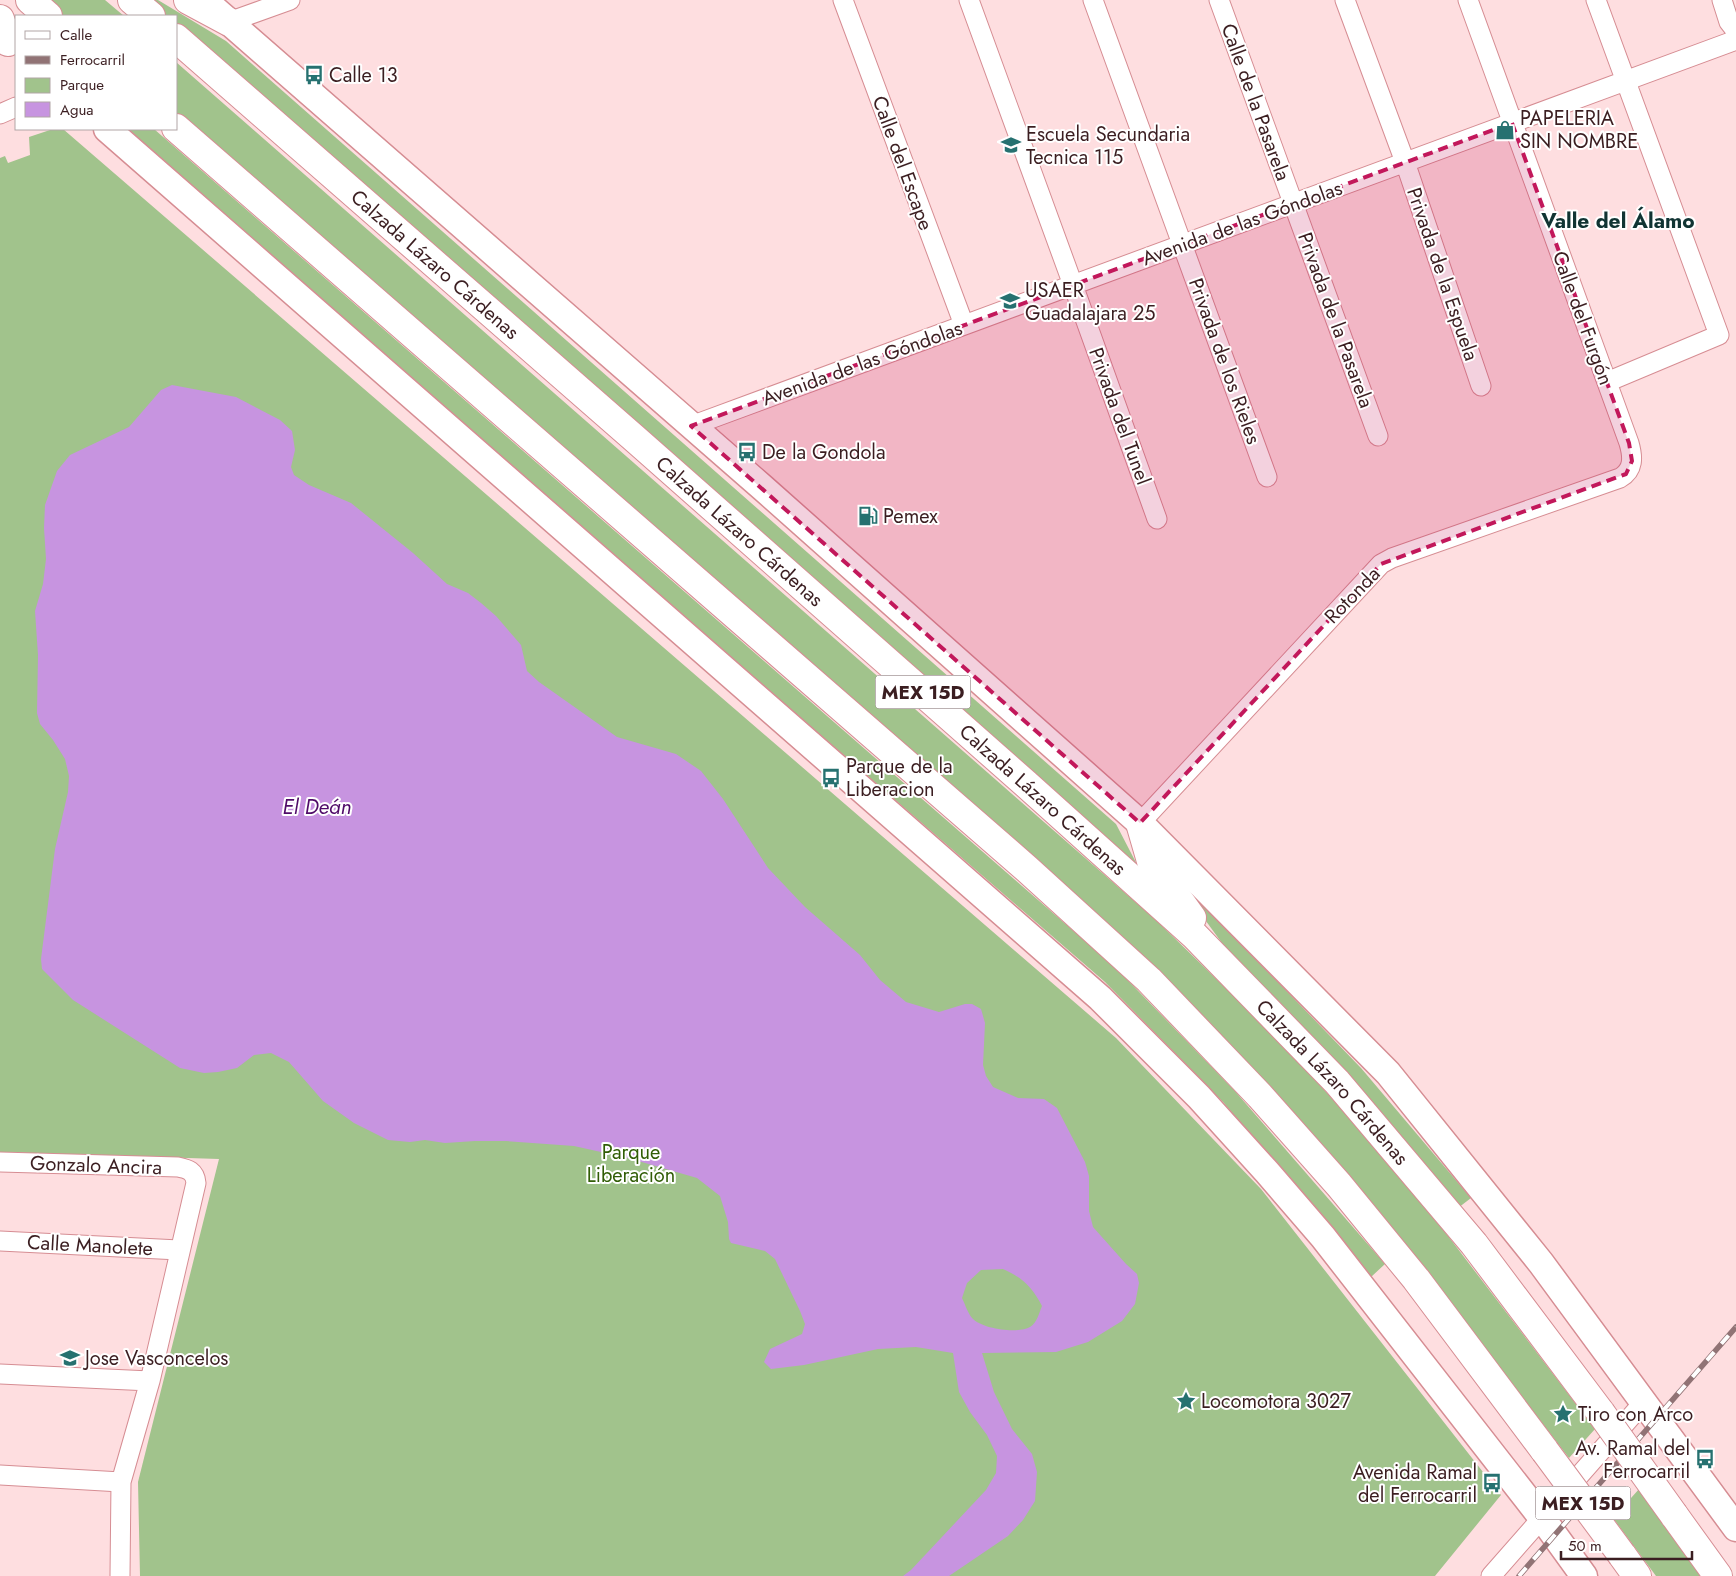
<svg xmlns="http://www.w3.org/2000/svg" width="1736" height="1576" viewBox="0 0 1736 1576" font-family="Jost,sans-serif">
	<rect width="100%" height="100%" fill="#fedee0"/>
	<path fill="#a1c38c" d="M46,0H105L124,16H64Z
		M145,0H158L226,41L1116,824L1144,878L176,28V16H163Z
		M176,62L1156,920L1287,1048L1410,1186L1595,1429L1569,1458L1379,1211L1257,1077L1130,947L176,114Z
		M53,129H63L1116,1038L1261,1189L1501,1495L1435,1576H140L138,1482L219,1159L0,1152V158L5,156L8,163L30,155L29,137Z
		M122,129H154L1116,968L1234,1090L1385,1264L1371,1277L1223,1102L1105,982Z
		M1166,866L1361,1068L1471,1198L1458,1208L1243,972Z
		M1640,1488L1704,1576H1656L1613,1518Z"/>
	<path fill="#c794e0" fill-rule="evenodd" d="M172,385L236,397L280,420L292,431L295,450L291,467L294,475L309,485L351,503L413,553L447,584L468,593L481,603L496,616L521,645L527,671L539,682L617,737L676,754L701,771L723,799L768,868L805,907L860,955L880,980L906,1002L939,1012L965,1004H972L981,1009L985,1023L983,1065L986,1076L993,1087L1018,1098L1044,1099L1057,1108L1085,1162L1089,1176V1211L1093,1227L1126,1264L1137,1274L1139,1283L1135,1304L1122,1321L1088,1342L1056,1352L982,1353L994,1392L1012,1429L1032,1454L1037,1472L1035,1501L1023,1520L1008,1536L949,1576H903L911,1570L986,1490L996,1473L997,1456L987,1435L970,1412L959,1392L953,1353L916,1347L878,1349L804,1365L771,1369L764,1362L770,1349L802,1334L805,1324L800,1311L775,1259L765,1251L731,1243L729,1239L728,1222L720,1196L697,1178L628,1158L574,1146L506,1141H475L445,1143L425,1140L410,1142L388,1140L354,1123L323,1101L289,1062L271,1053L254,1055L237,1068L218,1072L204,1073L180,1068L73,1000L42,969L41,959L55,849L68,792L69,776L65,759L53,740L40,724L37,713L38,655L35,611L43,584L46,559L44,528L45,505L57,471L70,455L129,427L161,390ZM1003,1269C1023,1278 1032,1287 1042,1306C1039,1313 1037,1323 1030,1327C1018,1334 983,1329 973,1319C968,1314 965,1304 962,1298L967,1283L981,1270Z"/>
	<g fill="none" stroke-linecap="round" stroke-linejoin="round">
		<defs>
			<path id="street" d="M843,0L964,325
				M969,0L1073,285L1157,519
				M1093,0L1267,477
				M1219,0L1378,436
				M1345,0L1405,162L1481,386
				M1596,0L1719,335L1607,382
				M1722,0L1729,22L1736,31
				M229,22L290,0
				M0,114L16,107
				M691,426L1736,40
				M1140,823L1381,564L1392,558L1620,478C1634,470 1633,457 1629,443L1468,0
				M0,1162L178,1167C188,1169 195,1171 196,1183L150,1381L121,1482L120,1576
				M0,1241L179,1250
				M0,1374L150,1381
				M0,1475L121,1482
				M1491,1576L1643,1403"/>
			<path id="secondary" d="M212,7L763,488L1140,823L1388,1073L1541,1263L1736,1528
				M107,129L1100,998L1199,1097L1267,1172L1323,1237L1542,1518L1584,1576"/>
			<g id="highway">
				<path d="M30,0L48,16"/>
				<path d="M132,0L151,16"/>
				<path d="M188,0L229,22"/>
				<path d="M0,19L8,42"/>
				<path id="s1" d="M176,38L634,438L1026,784L1194,935L1337,1082L1474,1244L1601,1413"/>
				<path d="M176,128L1027,869L1149,980L1260,1096L1339,1185L1416,1279L1545,1451"/>
				<path d="M1140,823L1151,861L1192,918"/>
				<path d="M1674,1515L1718,1576"/>
				<path d="M1622,1555L1637,1576"/>
			</g>
		</defs>
		<use href="#street" stroke="#d68d93" stroke-width="21"/>
		<use href="#secondary" stroke="#d68d93" stroke-width="29"/>
		<use href="#highway" stroke="#d68d93" stroke-width="30"/>
		<use href="#street" stroke="#fff" stroke-width="19"/>
		<use href="#secondary" stroke="#fff" stroke-width="26"/>
		<use href="#highway" stroke="#fff" stroke-width="28"/>
		<defs>
			<path id="rail" d="M1519,1576L1736,1327"/>
		</defs>
		<use href="#rail" stroke="#917375" stroke-width="5.5"/>
		<use href="#rail" stroke="#fff" stroke-width="4" stroke-dasharray="11" stroke-linecap="butt"/>
		<defs>
			<path id="highway-bridge" d="M1601,1413L1674,1515
				M1545,1451L1622,1555"/>
		</defs>
		<use href="#highway-bridge" stroke="#d68d93" stroke-width="30" stroke-linecap="butt"/>
		<use href="#highway-bridge" stroke="#fff" stroke-width="28"/>
	</g>
	<path fill="#c2185b" fill-opacity="0.2" stroke="#c2185b" stroke-width="4" stroke-dasharray="10 6" stroke-linejoin="round" d="M1512,123L1629,443L1632,461L1626,474L1381,564L1140,823L691,426Z"/>
	<defs>
		<symbol id="bus-bare" viewBox="-9 -9 18 18"><path d="M-5-6H5V4H4V6H2V4H-2V6H-4V4H-5ZM-3.5-4V0h7V-4ZM-3.5 1.2v1.5H-2V1.2ZM2 1.2v1.5H3.5V1.2Z" fill="#267170" stroke="#fff" stroke-width="2.5" paint-order="stroke"/></symbol>
		<symbol id="shop-bare" viewBox="-9 -9 18 18"><path d="M-5-2.5h2.3a2.7 3.5 0 0 1 5.4 0H5L5.5 6h-11ZM-1.5-2.5h3a1.5 2.3 0 0 0-3 0Z" fill="#267170" stroke="#fff" stroke-width="2.5" paint-order="stroke"/></symbol>
		<symbol id="school-bare" viewBox="-9 -9 18 18"><path d="M0-5L7-2L0 1L-7-2ZM-4 1L0 2.5L4 1V4Q0 6-4 4Z" fill="#267170" stroke="#fff" stroke-width="2.5" paint-order="stroke"/></symbol>
		<symbol id="fuel-bare" viewBox="-9 -9 18 18"><path d="M-5.5-6h7V0h2V4h1.3V-2.5L3-4.5l.8-.8L6-3V5H2.5V1h-1V6h-7ZM-4.2-4.7v3.2H.2V-4.7Z" fill="#267170" stroke="#fff" stroke-width="2.5" paint-order="stroke"/></symbol>
		<symbol id="sight-bare" viewBox="-9 -9 18 18"><path d="M0-6L1.8-2.2L6-1.7L2.9 1.2L3.7 5.4L0 3.3L-3.7 5.4L-2.9 1.2L-6-1.7L-1.8-2.2Z" fill="#267170" stroke="#fff" stroke-width="2.5" paint-order="stroke"/></symbol>
	</defs>
	<g fill-rule="evenodd">
		<use href="#bus-bare" x="300" y="61" width="28" height="28"/>
		<use href="#shop-bare" x="1491" y="116" width="28" height="28"/>
		<use href="#school-bare" x="997" y="131" width="28" height="28"/>
		<use href="#school-bare" x="996" y="287" width="28" height="28"/>
		<use href="#bus-bare" x="733" y="438" width="28" height="28"/>
		<use href="#fuel-bare" x="854" y="502" width="28" height="28"/>
		<use href="#bus-bare" x="817" y="764" width="28" height="28"/>
		<use href="#school-bare" x="56" y="1344" width="28" height="28"/>
		<use href="#sight-bare" x="1172" y="1387" width="28" height="28"/>
		<use href="#sight-bare" x="1549" y="1400" width="28" height="28"/>
		<use href="#bus-bare" x="1691" y="1445" width="28" height="28"/>
		<use href="#bus-bare" x="1478" y="1469" width="28" height="28"/>
	</g>
	<g text-anchor="middle" stroke-width="4" stroke-linejoin="round" paint-order="stroke">
		<g fill="#fff" stroke="#766264" stroke-width="1">
			<rect x="875.5" y="675.5" width="95" height="33" rx="4"/>
			<rect x="1535.5" y="1486.5" width="95" height="33" rx="4"/>
		</g>
		<g font-size="19" font-weight="bold" fill="#3b1e21">
			<text x="923" y="699">MEX 15D</text>
			<text x="1583" y="1510">MEX 15D</text>
		</g>
		<g font-size="20" fill="#3b1e21" stroke="#fff" text-anchor="start">
			<text x="329" y="82">Calle 13</text>
			<text x="1520" y="125">PAPELERIA<tspan x="1520" dy="23">SIN NOMBRE</tspan></text>
			<text x="1026" y="141">Escuela Secundaria<tspan x="1026" dy="23">Tecnica 115</tspan></text>
			<text x="1025" y="297">USAER<tspan x="1025" dy="23">Guadalajara 25</tspan></text>
			<text x="762" y="459">De la Gondola</text>
			<text x="883" y="523">Pemex</text>
			<text x="846" y="773">Parque de la<tspan x="846" dy="23">Liberacion</tspan></text>
			<text x="85" y="1365">Jose Vasconcelos</text>
			<text x="1201" y="1408">Locomotora 3027</text>
			<text x="1578" y="1421">Tiro con Arco</text>
			<text x="1690" y="1455" text-anchor="end">Av. Ramal del<tspan x="1690" dy="23">Ferrocarril</tspan></text>
			<text x="1477" y="1479" text-anchor="end">Avenida Ramal<tspan x="1477" dy="23">del Ferrocarril</tspan></text>
		</g>
		<g font-size="20" fill="#3b1e21" stroke="#fff">
			<text transform="translate(1256 102) rotate(70)" y="7">Calle de la Pasarela</text>
			<text transform="translate(903 163) rotate(70)" y="7">Calle del Escape</text>
			<text transform="translate(1242 223) rotate(-20)" y="7">Avenida de las Góndolas</text>
			<text dy="7" stroke="none"><textPath href="#s1" startOffset="344">Calzada Lázaro Cárdenas</textPath></text>
			<text transform="translate(1443 274) rotate(71)" y="7">Privada de la Espuela</text>
			<text transform="translate(1583 318) rotate(70)" y="7">Calle del Furgón</text>
			<text transform="translate(1336 320) rotate(70)" y="7">Privada de la Pasarela</text>
			<text transform="translate(1225 361) rotate(70)" y="7">Privada de los Rieles</text>
			<text transform="translate(862 363) rotate(-20)" y="7">Avenida de las Góndolas</text>
			<text transform="translate(1120 416) rotate(70)" y="7">Privada del Tunel</text>
			<text dy="7" stroke="none"><textPath href="#s1" startOffset="749">Calzada Lázaro Cárdenas</textPath></text>
			<text transform="translate(1352 595) rotate(-46)" y="7">Rotonda</text>
			<text dy="7" stroke="none"><textPath href="#s1" startOffset="1154">Calzada Lázaro Cárdenas</textPath></text>
			<text dy="7" stroke="none"><textPath href="#s1" startOffset="1559">Calzada Lázaro Cárdenas</textPath></text>
			<text transform="translate(96 1165) rotate(2)" y="7">Gonzalo Ancira</text>
			<text transform="translate(90 1245) rotate(3)" y="7">Calle Manolete</text>
		</g>
		<g font-size="20" fill="#315d06" stroke="#fff">
			<text x="631" y="1159">Parque<tspan x="631" dy="23">Liberación</tspan></text>
		</g>
		<g font-size="21" font-weight="bold" fill="#113433" stroke="#fff">
			<text x="1618" y="228">Valle del Álamo</text>
		</g>
		<g font-size="21" font-style="italic" fill="#4f0a68" stroke="#fff">
			<text x="317" y="814">El Deán</text>
		</g>
	</g>
	<rect x="15" y="15" width="162" height="115" fill="#ffffff" stroke="#b1a5a6"/>
	<rect x="25" y="31" width="25" height="8" fill="#ffffff" stroke="#b1a5a6"/>
	<text x="60" y="40" font-size="15" fill="#3b1e21">Calle</text>
	<rect x="25" y="56" width="25" height="8" fill="#917375" stroke="#b1a5a6"/>
	<text x="60" y="65" font-size="15" fill="#3b1e21">Ferrocarril</text>
	<rect x="25" y="78" width="25" height="15" fill="#a1c38c" stroke="#b1a5a6"/>
	<text x="60" y="90" font-size="15" fill="#3b1e21">Parque</text>
	<rect x="25" y="102" width="25" height="15" fill="#c794e0" stroke="#b1a5a6"/>
	<text x="60" y="115" font-size="15" fill="#3b1e21">Agua</text>
	<path d="M1561 1551v8h131v-8" fill="none" stroke="#3b1e21" stroke-width="2.5"/>
	<text x="1568" y="1551" font-size="15" fill="#3b1e21" stroke="#ffffff" stroke-width="4" paint-order="stroke">50 m</text>
</svg>
